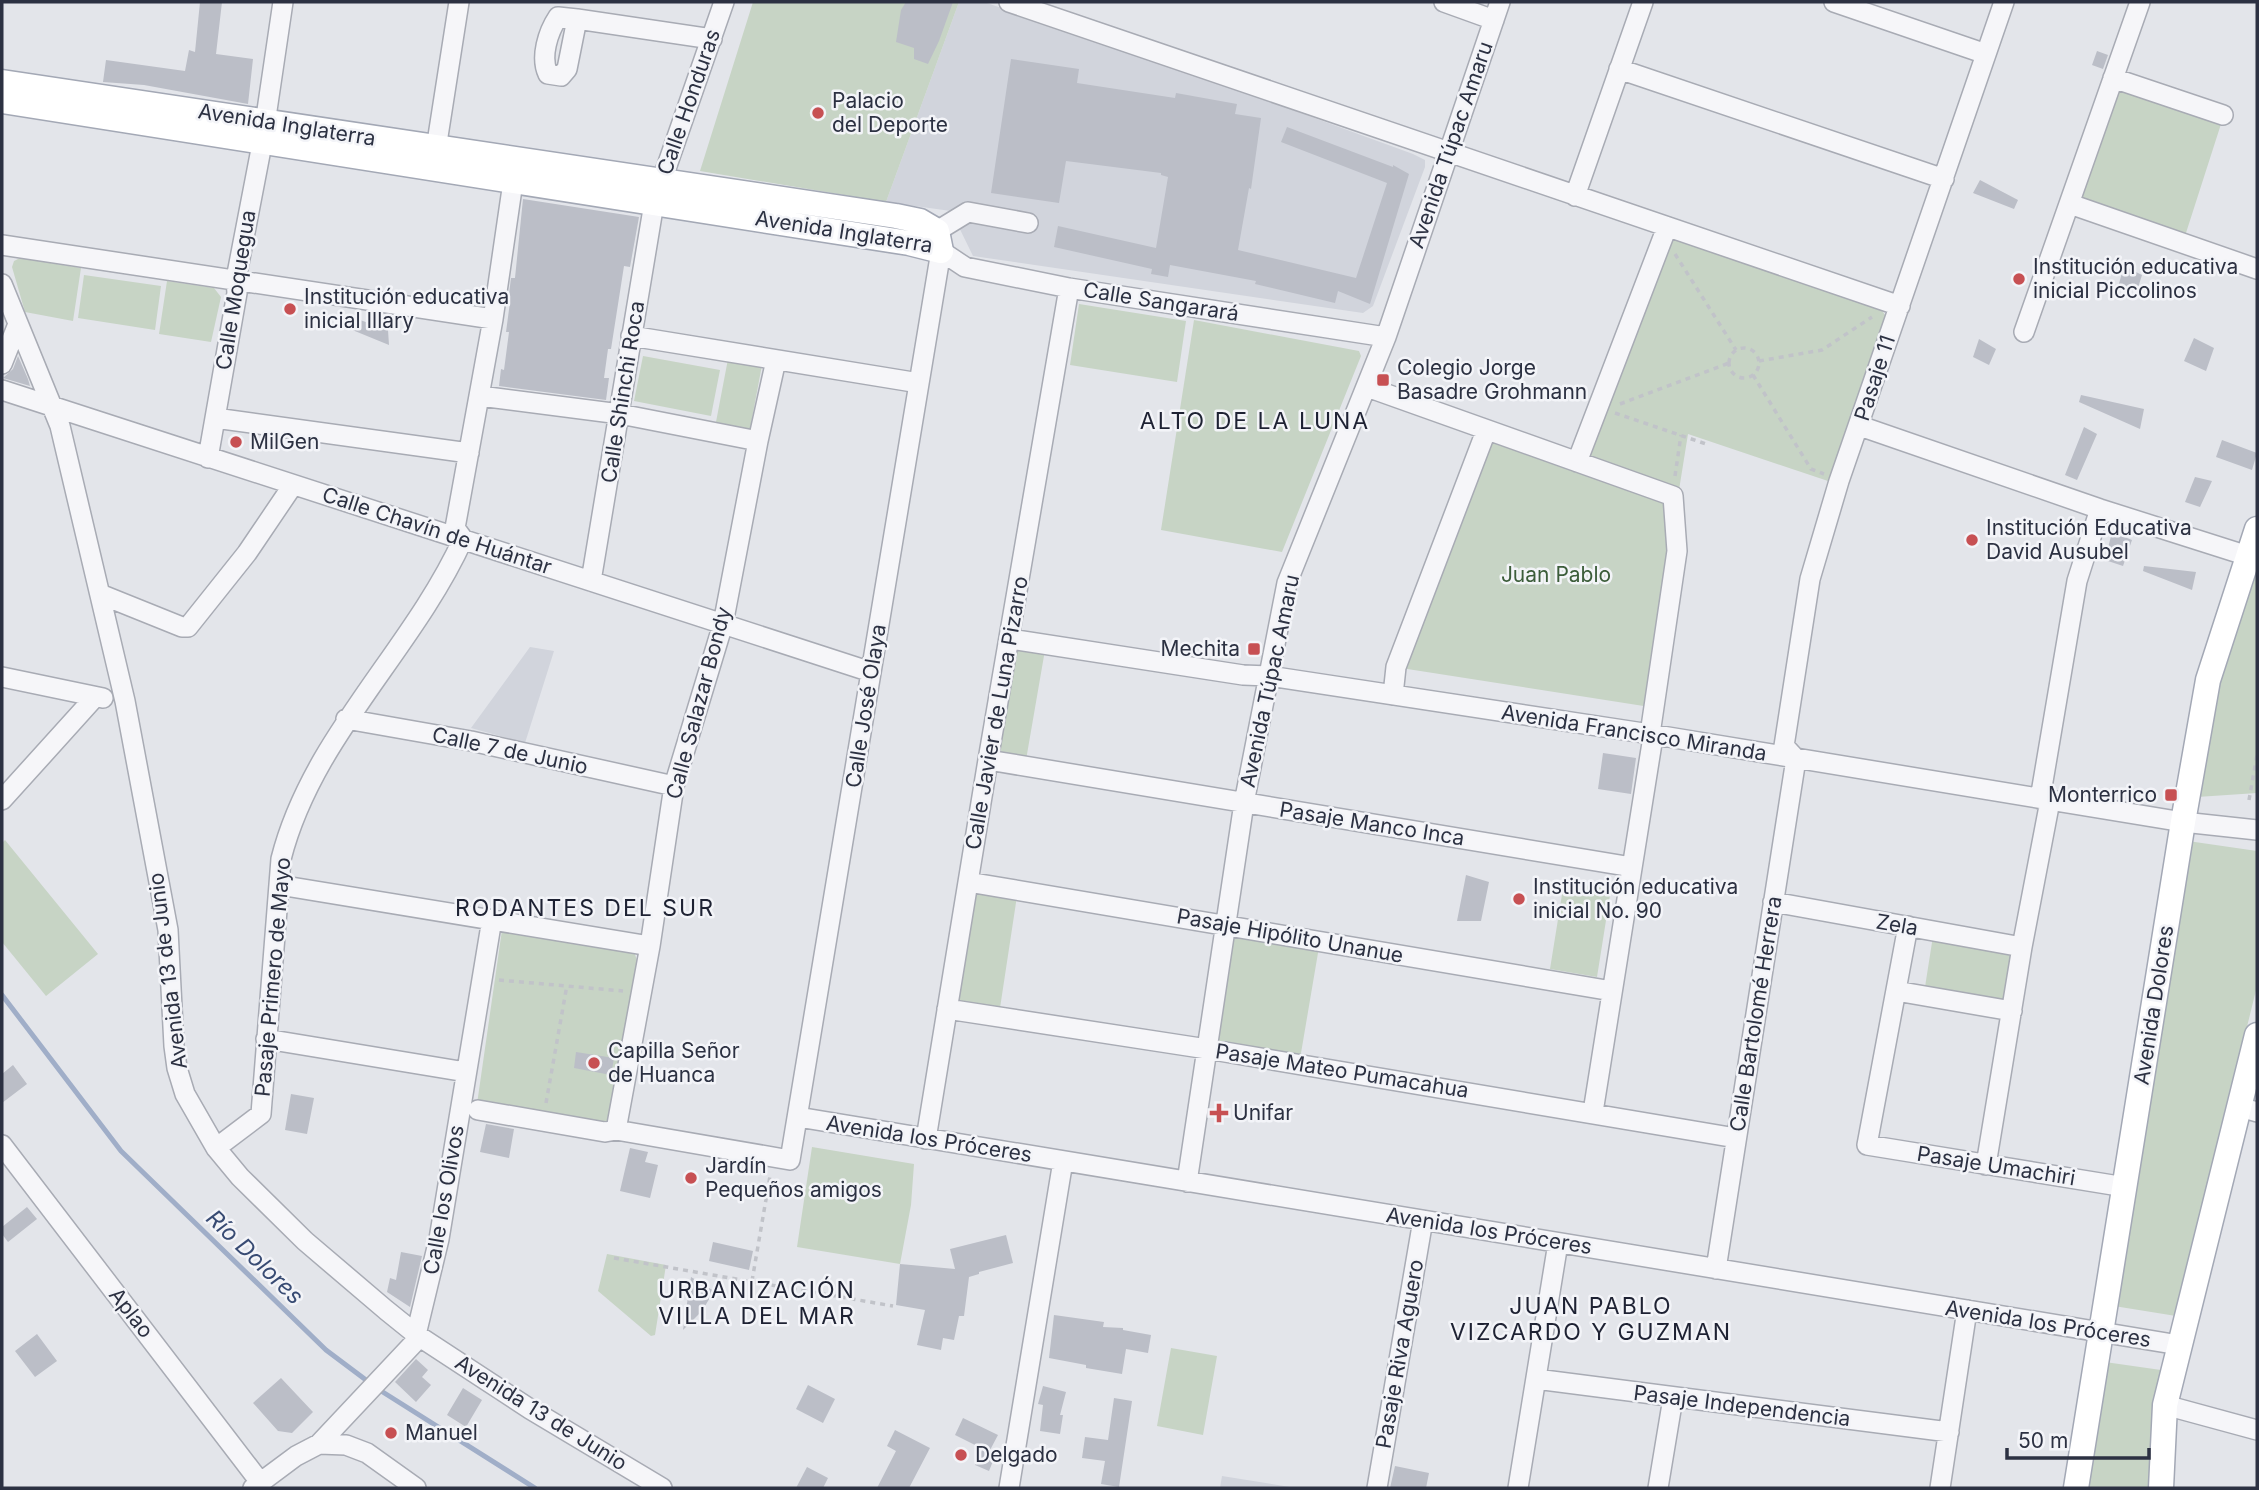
<svg xmlns="http://www.w3.org/2000/svg" width="2259" height="1490" viewBox="0 0 2259 1490" font-family="Inter,sans-serif">
	<rect width="100%" height="100%" fill="#e3e5ea"/>
	<path fill="#d1d4dc" d="M959,2H984L1191,73L1413,154L1425,160V167L1373,306L1363,313L973,256L951,211L886,202Z
		M530,647L554,651L525,743L471,728Z
		M1222,1476L1296,1488H1220Z"/>
	<path fill="#c7d4c5" d="M753,2H959L886,202L700,171Z
		M2118,87L2221,124L2185,236L2080,201Z
		M1668,235L1881,309L1887,318L1828,481L1688,434L1679,490L1650,707L1401,668L1491,432L1580,464Z
		M20,258L81,268L73,321L25,312L12,267L14,261Z
		M84,275L161,286L155,330L78,318Z
		M167,281L214,288L221,297L211,342L159,334Z
		M1079,304L1186,321L1177,382L1070,365Z
		M1194,320L1359,351L1361,356L1282,552L1161,530Z
		M643,356L720,370L711,416L634,401Z
		M728,359L762,365L750,429L716,422Z
		M2257,555V793L2197,797L2214,688Z
		M1015,645L1045,650L1026,760L996,755Z
		M5,840L98,954L46,996L2,942V843Z
		M2188,841L2257,851V986L2176,1316L2114,1306Z
		M1564,882L1611,889L1597,977L1550,969Z
		M975,889L1017,896L1000,1008L957,1001Z
		M502,930L634,952L637,960L607,1125L477,1104Z
		M1234,932L1319,947L1300,1059L1216,1044Z
		M1933,936L2013,951L2005,1001L1925,987Z
		M812,1147L914,1164L911,1205L900,1264L797,1247Z
		M607,1254L666,1265L655,1335L651,1336L598,1291Z
		M1171,1348L1217,1356L1203,1435L1157,1426Z
		M2105,1362L2161,1370L2151,1488H2083Z"/>
	<g fill="none" stroke-linecap="round" stroke-linejoin="round">
		<path stroke="#a0aec8" stroke-width="5" d="M2,995L121,1151L326,1350L370,1383
			M378,1389L535,1488"/>
	</g>
	<path fill="#bbbec7" d="M200,2H222L216,54L253,59L248,104L144,85L103,82L106,60L185,71L189,50L195,52Z
		M906,2H953L939,41L928,64L914,59V48L896,42L901,10Z
		M2097,51L2108,55L2103,69L2092,65Z
		M1011,59L1079,69L1077,83L1175,98L1176,93L1237,104L1235,114L1261,118L1251,189L1249,188L1238,250L1356,278L1387,183L1281,142L1287,127L1393,167V165L1409,174L1370,304L1338,291L1335,303L1255,284L1256,281L1170,265L1168,277L1151,274L1152,269L1054,247L1058,226L1156,248L1168,177L1161,175V173L1066,161L1059,203L991,193Z
		M1980,180L2018,200L2014,209L1973,193Z
		M523,199L639,217L630,267L624,266L611,349H608L604,378H609L606,400L499,386L501,369L504,370L509,332H506L510,302H508L511,278H515Z
		M2124,266L2142,275L2137,291L2118,287Z
		M349,316L388,330L389,345L345,327Z
		M2194,338L2214,348L2206,371L2184,361Z
		M1979,339L1996,349L1989,365L1973,357Z
		M18,356L28,379L30,386L3,378L13,369Z
		M2081,395L2144,409L2140,429L2079,402Z
		M2084,427L2097,434L2077,480L2065,475Z
		M2222,440L2257,453L2252,470L2216,457Z
		M2195,477L2212,481L2200,507L2185,502Z
		M2112,532L2132,540L2123,566L2105,560Z
		M2144,566L2196,572L2192,590L2143,571Z
		M1603,753L1636,758L1631,794L1598,789Z
		M1466,875L1489,882L1481,921H1457Z
		M576,1052L614,1058L611,1075L574,1068Z
		M13,1065L27,1084L2,1103V1074Z
		M291,1094L314,1098L307,1134L285,1130Z
		M486,1124L514,1129L509,1158L480,1152Z
		M630,1148L648,1152L645,1162L658,1165L650,1198L620,1191Z
		M27,1207L37,1219L8,1242L2,1234V1227Z
		M1006,1235L1013,1263L979,1272V1274L969,1277L964,1316H959L954,1340L943,1338L941,1350L917,1345L925,1310L896,1305L900,1264L955,1269L950,1249Z
		M713,1242L753,1251L749,1270L709,1261Z
		M401,1252L422,1256L410,1307L387,1292L390,1278L396,1280Z
		M691,1277L714,1291L702,1311L683,1330Z
		M1054,1315L1104,1322L1103,1327L1123,1328V1330L1151,1335L1148,1353L1126,1349L1122,1374L1086,1368V1365L1049,1358Z
		M37,1334L57,1361L35,1377L15,1351Z
		M416,1359L428,1370L422,1377L431,1385L416,1402L395,1382Z
		M281,1378L313,1412L292,1433L278,1431L253,1403Z
		M808,1385L835,1399L823,1423L796,1409Z
		M1043,1386L1066,1392L1060,1415H1063L1060,1434L1040,1431L1043,1405L1038,1404Z
		M463,1388L482,1400L466,1427L447,1415Z
		M1114,1398L1132,1401L1119,1487L1101,1484L1105,1461L1082,1458L1085,1437L1108,1440Z
		M963,1418L998,1435L989,1452L955,1435Z
		M895,1430L930,1448L909,1488H877L896,1451L887,1446Z
		M982,1450L995,1456L989,1471L975,1465Z
		M1395,1466L1429,1473L1426,1488H1390Z
		M807,1467L828,1478L823,1488H796Z"/>
	<g fill="none" stroke-linecap="round" stroke-linejoin="round">
		<defs>
			<path id="minor" d="M1009,2L1900,306
				M1444,2L1494,20
				M1834,2L1986,54
				M577,19L567,69L561,76L548,74C540,57 548,32 558,17L577,19L712,39
				M1619,69L1944,179
				M2113,78L2223,115
				M436,149L459,2
				M1575,196L1643,2
				M2070,204L2257,269
				M937,231L968,212L1028,223
				M2,245L493,319
				M2,284L60,426L125,701L168,930L174,1046L177,1068L185,1094L216,1148L240,1177L305,1241L386,1310L417,1335L530,1409L662,1488
				M2024,332L2140,2
				M631,336L919,383
				M2,364L18,324
				M1367,387L1673,496L1677,551L1650,734L1652,743L1593,1112
				M2,390L871,672
				M480,396L620,414L758,441
				M215,418L469,453
				M1860,426L2100,509L2248,556
				M208,458L237,293L236,279L262,144L283,2
				M1577,462L1667,227
				M591,581L654,203L724,2
				M100,594L182,627H188L247,553L293,485
				M1010,639L1243,675L1269,676L1650,734L2183,822L2257,830
				M2,677L103,698
				M1393,695L1396,667L1486,431
				M346,719L471,741L674,786
				M988,760L1632,867
				M2040,799L2077,581L2100,509
				M2,800L95,697
				M968,882L1612,991
				M279,885L650,946
				M1773,902L2022,947
				M1908,926L1867,1145L2125,1187
				M1896,991L2012,1011
				M947,1009L1207,1049L1736,1138
				M266,1039L466,1072
				M2240,1107L2257,1112
				M478,1110L605,1132L616,1130L790,1160L941,251L965,267L1069,288L1386,337
				M798,1117L2179,1345
				M616,1130L650,946L674,786L723,624L758,441L776,360
				M926,1139L988,760L1069,288
				M2,1145L260,1482
				M216,1148L261,1114L281,859C312,737 412,651 463,539L455,528L493,319L513,182
				M1986,1165L2022,947L2050,801
				M1187,1182L1244,803L1287,583L1386,337L1500,2
				M1716,1269L1796,759L1784,746L1810,579L1839,481L2004,2
				M1536,1379L1949,1432
				M2165,1405L2257,1430
				M319,1444L346,1445L367,1453L416,1488
				M253,1488L296,1456L319,1444L414,1343L439,1239L492,919
				M1009,1488L1063,1161
				M1377,1488L1423,1220
				M1518,1488L1558,1243
				M1658,1488L1673,1398
				M1940,1488L1967,1310"/>
			<path id="major" d="M2,82L896,216L920,221L937,231L941,251L909,243L2,101
				M2076,1488L2183,822L2208,680L2257,529
				M2161,1488L2165,1405L2257,1035"/>
		</defs>
		<use href="#minor" stroke="#a8abb4" stroke-width="22"/>
		<use href="#major" stroke="#a3a8b5" stroke-width="27"/>
		<path stroke="#c1c3c9" stroke-width="3.5" stroke-dasharray="5 5" stroke-linecap="butt" d="M1675,254L1736,350
			M1729 363a15 15 0 1 1 30 0a15 15 0 1 1-30 0Z
			M1759,361L1822,350L1872,317
			M1753,375L1811,469L1824,474
			M1620,404L1729,363
			M1615,413L1709,445
			M1675,476L1681,435
			M2249,800L2257,755
			M499,980L623,991
			M546,1103L567,985
			M614,1258L893,1306
			M752,1281L770,1176"/>
		<use href="#minor" stroke="#f6f6f9" stroke-width="19"/>
		<use href="#major" stroke="#fff" stroke-width="24"/>
	</g>
	<g fill="#c75053" stroke="#f3f4f8" stroke-width="2.5">
		<circle cx="818" cy="113" r="7"/>
		<circle cx="2019" cy="279" r="7"/>
		<circle cx="290" cy="309" r="7"/>
		<rect x="1376" y="373" width="14" height="14" rx="3.5"/>
		<circle cx="236" cy="442" r="7"/>
		<circle cx="1972" cy="540" r="7"/>
		<rect x="1247" y="642" width="14" height="14" rx="3.5"/>
		<rect x="2164" y="788" width="14" height="14" rx="3.5"/>
		<circle cx="1519" cy="899" r="7"/>
		<circle cx="594" cy="1063" r="7"/>
		<path d="M1215.5 1102.5h7v7h7v7h-7v7h-7v-7h-7v-7h7z"/>
		<circle cx="691" cy="1178" r="7"/>
		<circle cx="391" cy="1433" r="7"/>
		<circle cx="961" cy="1455" r="7"/>
	</g>
	<g text-anchor="middle" stroke-width="5" stroke-linejoin="round" paint-order="stroke">
		<g font-size="21" fill="#2c3142" stroke="#f3f4f8" text-anchor="start">
			<text x="832" y="108">Palacio<tspan x="832" dy="24">del Deporte</tspan></text>
			<text x="2033" y="274">Institución educativa<tspan x="2033" dy="24">inicial Piccolinos</tspan></text>
			<text x="304" y="304">Institución educativa<tspan x="304" dy="24">inicial Illary</tspan></text>
			<text x="1397" y="375">Colegio Jorge<tspan x="1397" dy="24">Basadre Grohmann</tspan></text>
			<text x="250" y="449">MilGen</text>
			<text x="1986" y="535">Institución Educativa<tspan x="1986" dy="24">David Ausubel</tspan></text>
			<text x="1240" y="656" text-anchor="end">Mechita</text>
			<text x="2157" y="802" text-anchor="end">Monterrico</text>
			<text x="1533" y="894">Institución educativa<tspan x="1533" dy="24">inicial No. 90</tspan></text>
			<text x="608" y="1058">Capilla Señor<tspan x="608" dy="24">de Huanca</tspan></text>
			<text x="1233" y="1120">Unifar</text>
			<text x="705" y="1173">Jardín<tspan x="705" dy="24">Pequeños amigos</tspan></text>
			<text x="405" y="1440">Manuel</text>
			<text x="975" y="1462">Delgado</text>
		</g>
		<g font-size="21" fill="#2c3142" stroke="#f3f4f8">
			<text transform="translate(689 102) rotate(-71)" y="7">Calle Honduras</text>
			<text transform="translate(287 125) rotate(9)" y="7">Avenida Inglaterra</text>
			<text transform="translate(1451 145) rotate(-71)" y="7">Avenida Túpac Amaru</text>
			<text transform="translate(844 232) rotate(9)" y="7">Avenida Inglaterra</text>
			<text transform="translate(236 290) rotate(-81)" y="7">Calle Moquegua</text>
			<text transform="translate(1161 302) rotate(9)" y="7">Calle Sangarará</text>
			<text transform="translate(1875 378) rotate(-72)" y="7">Pasaje 11</text>
			<text transform="translate(623 392) rotate(-81)" y="7">Calle Shinchi Roca</text>
			<text transform="translate(437 531) rotate(18)" y="7">Calle Chavín de Huántar</text>
			<text transform="translate(1270 681) rotate(-78)" y="7">Avenida Túpac Amaru</text>
			<text transform="translate(699 703) rotate(-75)" y="7">Calle Salazar Bondy</text>
			<text transform="translate(866 706) rotate(-81)" y="7">Calle José Olaya</text>
			<text transform="translate(997 713) rotate(-80)" y="7">Calle Javier de Luna Pizarro</text>
			<text transform="translate(1634 733) rotate(9)" y="7">Avenida Francisco Miranda</text>
			<text transform="translate(510 751) rotate(12)" y="7">Calle 7 de Junio</text>
			<text transform="translate(1372 824) rotate(9)" y="7">Pasaje Manco Inca</text>
			<text transform="translate(1897 925) rotate(10)" y="7">Zela</text>
			<text transform="translate(1290 936) rotate(10)" y="7">Pasaje Hipólito Unanue</text>
			<text transform="translate(168 971) rotate(-97)" y="7">Avenida 13 de Junio</text>
			<text transform="translate(273 977) rotate(-85)" y="7">Pasaje Primero de Mayo</text>
			<text transform="translate(2154 1005) rotate(-81)" y="7">Avenida Dolores</text>
			<text transform="translate(1756 1014) rotate(-81)" y="7">Calle Bartolomé Herrera</text>
			<text transform="translate(1342 1071) rotate(9)" y="7">Pasaje Mateo Pumacahua</text>
			<text transform="translate(929 1139) rotate(9)" y="7">Avenida los Próceres</text>
			<text transform="translate(1996 1166) rotate(9)" y="7">Pasaje Umachiri</text>
			<text transform="translate(444 1200) rotate(-80)" y="7">Calle los Olivos</text>
			<text transform="translate(1489 1231) rotate(9)" y="7">Avenida los Próceres</text>
			<text transform="translate(131 1313) rotate(52)" y="7">Aplao</text>
			<text transform="translate(2048 1324) rotate(9)" y="7">Avenida los Próceres</text>
			<text transform="translate(1400 1354) rotate(-80)" y="7">Pasaje Riva Aguero</text>
			<text transform="translate(1742 1406) rotate(7)" y="7">Pasaje Independencia</text>
			<text transform="translate(541 1413) rotate(32)" y="7">Avenida 13 de Junio</text>
		</g>
		<g font-size="21" fill="#3c5d3a" stroke="#f3f4f8">
			<text x="1556" y="582">Juan Pablo</text>
		</g>
		<g font-size="23" letter-spacing="2" fill="#1e2233" stroke="#f3f4f8">
			<text x="1255" y="429">ALTO DE LA LUNA</text>
			<text x="585" y="916">RODANTES DEL SUR</text>
			<text x="757" y="1298">URBANIZACIÓN<tspan x="757" dy="26">VILLA DEL MAR</tspan></text>
			<text x="1591" y="1314">JUAN PABLO<tspan x="1591" dy="26">VIZCARDO Y GUZMAN</tspan></text>
		</g>
		<g font-size="23" font-style="italic" fill="#384b73" stroke="#f3f4f8">
			<text transform="translate(255 1257) rotate(44)" y="8">Río Dolores</text>
		</g>
	</g>
	<rect width="2259" height="1490" fill="none" stroke="#2c3142" stroke-width="7"/>
	<path d="M2007 1448v10h142v-10" fill="none" stroke="#2c3142" stroke-width="3.5"/>
	<text x="2018" y="1448" font-size="21" fill="#2c3142" stroke="#f3f4f8" stroke-width="5" paint-order="stroke">50 m</text>
</svg>
